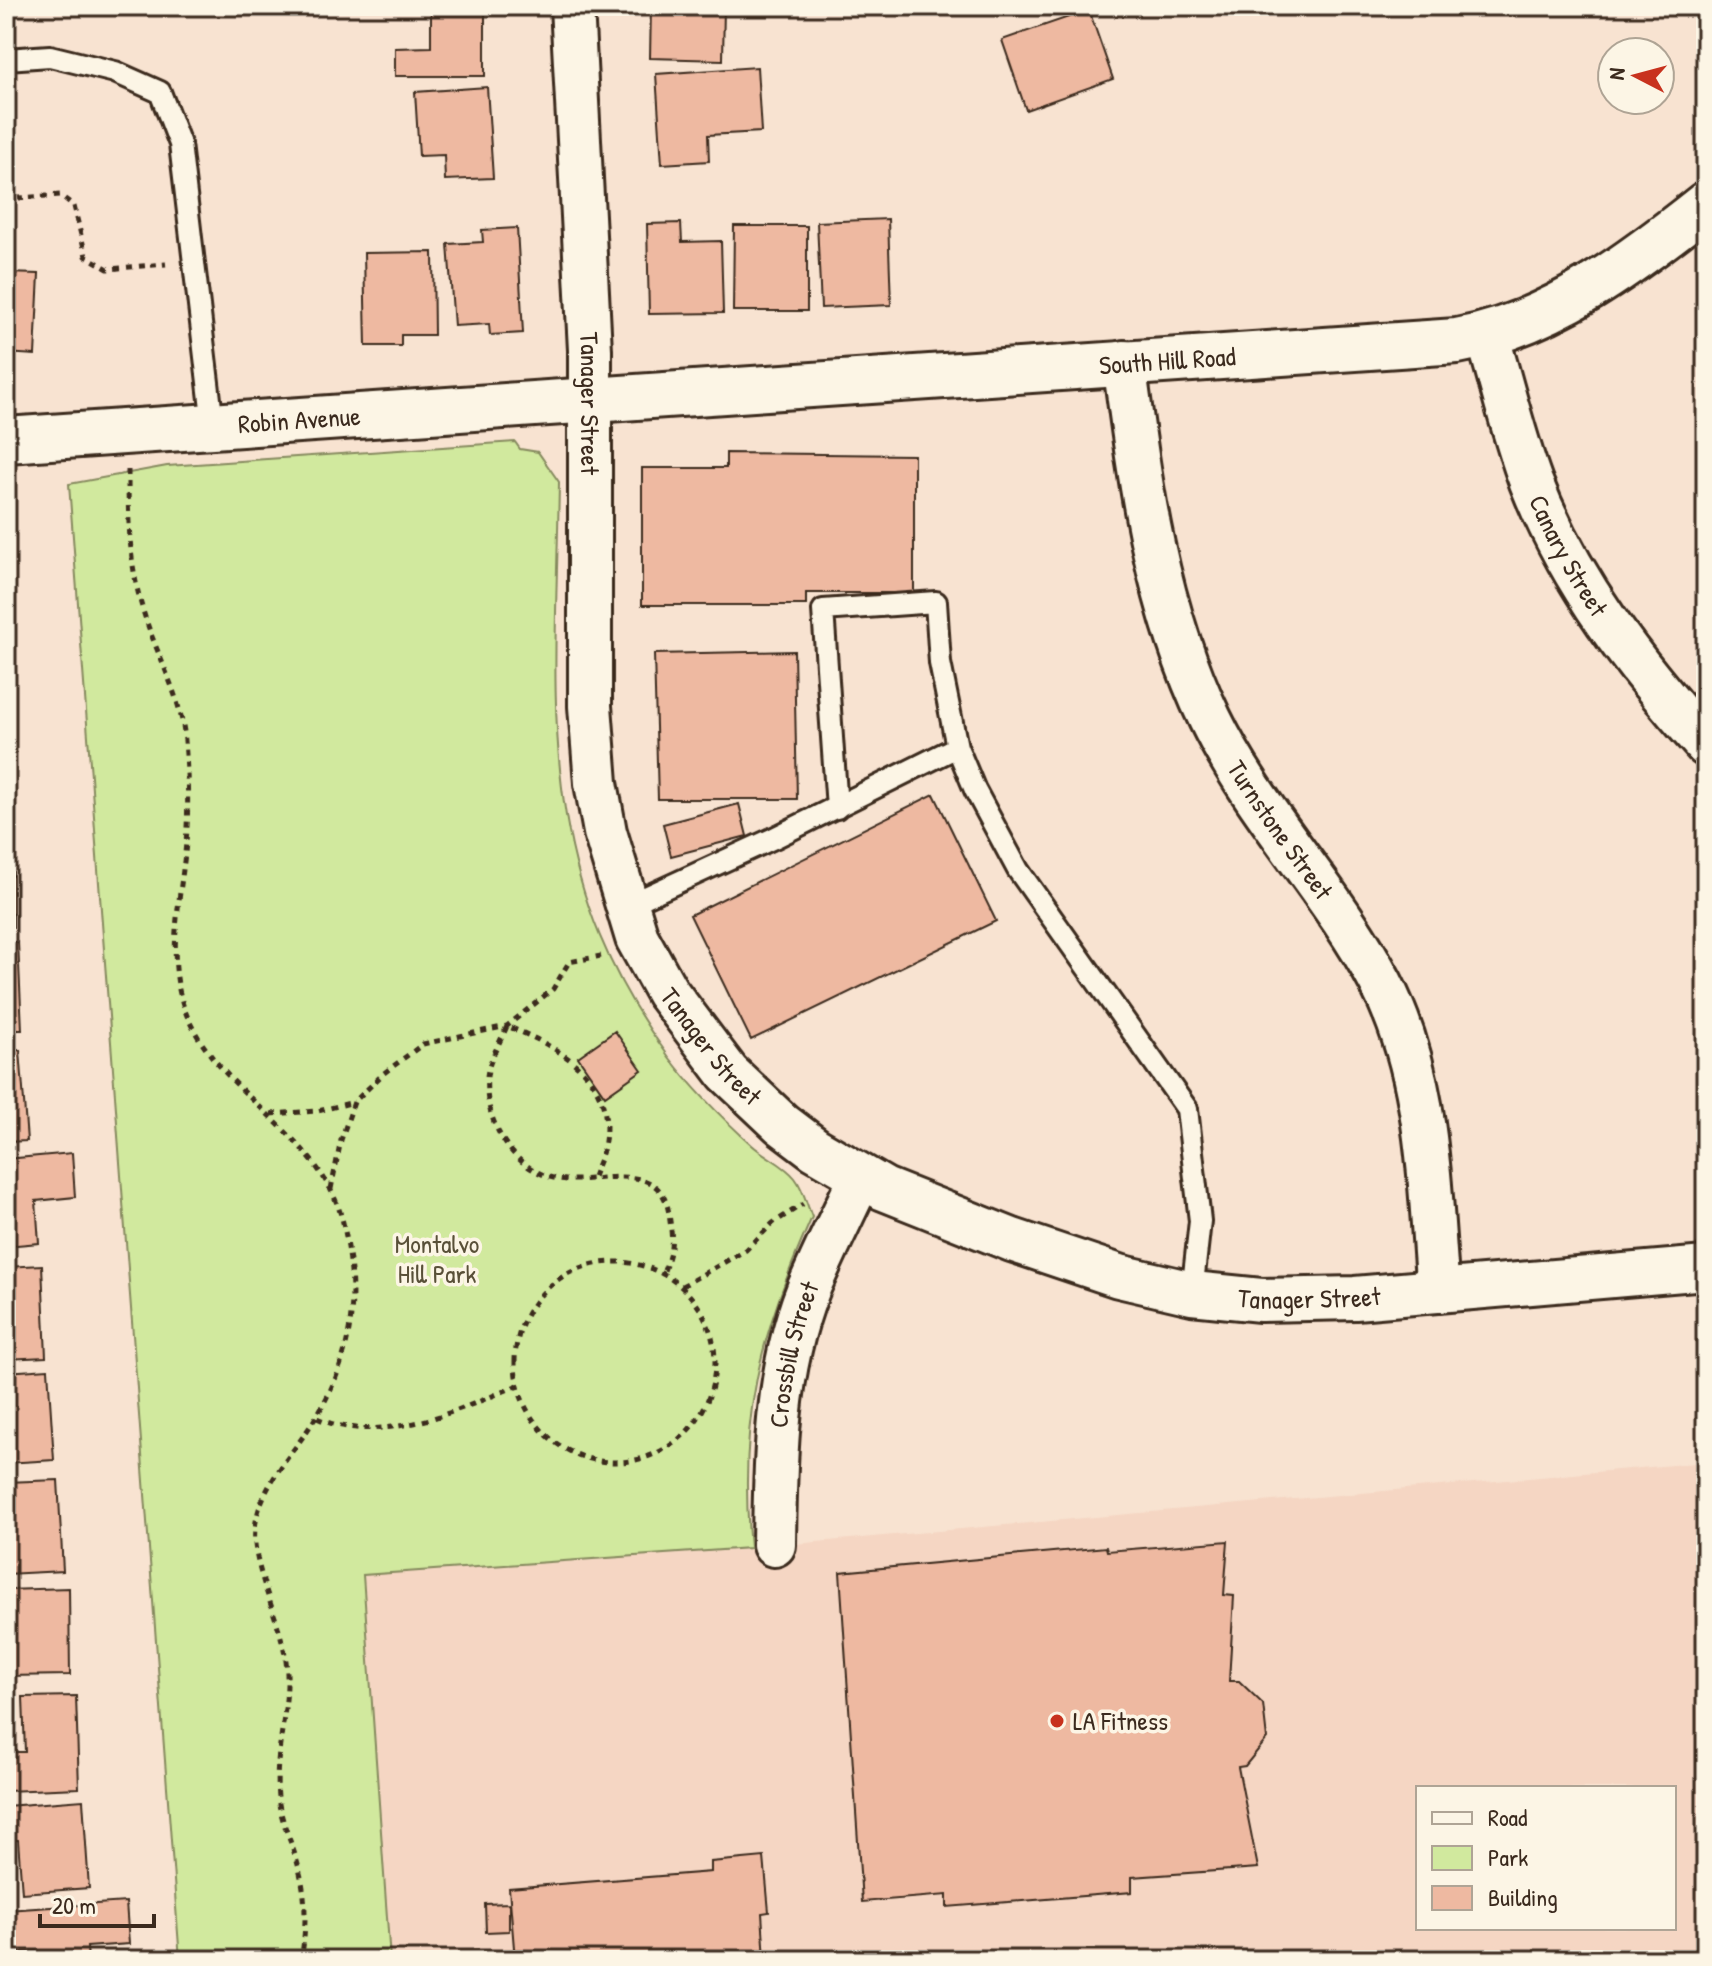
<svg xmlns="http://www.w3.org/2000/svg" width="1712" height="1966" viewBox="0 0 1712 1966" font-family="'Patrick Hand',sans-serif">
	<rect width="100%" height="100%" fill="#f8e3d1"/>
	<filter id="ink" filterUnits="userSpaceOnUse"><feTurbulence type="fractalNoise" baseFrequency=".0125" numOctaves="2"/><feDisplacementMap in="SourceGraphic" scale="16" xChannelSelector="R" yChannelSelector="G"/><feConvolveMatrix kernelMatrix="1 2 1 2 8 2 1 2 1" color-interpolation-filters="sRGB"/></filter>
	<g filter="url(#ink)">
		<path fill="#f5d6c3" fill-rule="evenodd" d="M1706,1462V1960H390L362,1575L750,1548ZM1418,1788H1674V1928H1418Z"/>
		<path fill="#d1e99e" stroke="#868a5e" stroke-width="2" d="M515,442L520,449L538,452L559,482C556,697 531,871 669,1057C693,1089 722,1118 752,1145C764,1156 785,1165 795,1178C803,1188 807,1205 812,1217C760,1335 738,1417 750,1548L363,1575L390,1960H180L69,484L167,466Z"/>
		<path fill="#eeb9a1" stroke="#3b2a1e" stroke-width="2" d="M431,6H485V76H395V48L431,47Z
			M651,6H724L723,60L650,58Z
			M1089,10L1113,79L1026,110L1002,40Z
			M757,67L761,132L708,135L709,161L662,164L656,74Z
			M487,87L493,178L445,180L444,155L419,156L415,92Z
			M888,219L891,305L821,308L817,222Z
			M681,223L682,242L721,241L723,313L649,314L647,224Z
			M734,226H807V311H733Z
			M517,228L523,333L490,335L489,324L454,326L448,244L483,242L482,230Z
			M433,252L434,335H401V346H366L364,253Z
			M6,273L39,274L35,355L6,353Z
			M726,453L914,455V593H806V605H642V468H726Z
			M794,651L797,799H658L654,654Z
			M934,794L996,921L751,1040L690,915Z
			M739,804L747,836L671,856L663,824Z
			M6,839H13V927H6Z
			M18,942L22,1030H6V943Z
			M615,1031L642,1070L605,1096L578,1057Z
			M20,1050L27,1141L6,1142V1051Z
			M72,1153L75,1197L36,1201L39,1243L6,1246V1159Z
			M42,1265L46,1357L6,1359V1267Z
			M48,1369L54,1460L6,1463V1372Z
			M58,1480L63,1571L6,1574V1482Z
			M1228,1541L1224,1595L1234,1596L1229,1681H1239L1263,1704L1267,1739L1245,1766L1238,1767L1258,1868L1132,1877V1892L947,1907V1895L862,1902L840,1572L1106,1547L1107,1551Z
			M69,1588L70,1675L6,1676V1590Z
			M76,1696L79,1788L6,1791V1752H25L23,1697Z
			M83,1800L89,1888L22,1893L18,1840H6V1806Z
			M764,1857L769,1912L762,1913L765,1960H515L509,1888L711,1872V1862Z
			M126,1902L129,1944L87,1947L88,1960H37V1951L6,1953V1910Z
			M509,1903V1931L486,1932L485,1904Z"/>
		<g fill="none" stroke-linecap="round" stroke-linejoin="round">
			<defs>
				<path id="lane" d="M6,59L50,56L115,72L160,92L180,144L213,425
					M837,808L823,610L936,602L940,663L957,747
					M626,906L774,838L957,747L975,790L1018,870L1187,1109L1200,1221L1192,1293"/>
				<g id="street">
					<path id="s1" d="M572,6L590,350V706L596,783L605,832L637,938L667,992L728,1073L782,1124L815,1149L884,1189L1012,1240L1119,1276L1192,1293L1261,1300L1355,1298L1706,1268"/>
					<path id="s2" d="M1487,335C1502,384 1513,434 1531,482C1570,582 1635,666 1706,745"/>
					<path id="s3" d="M1124,362C1140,483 1156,607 1210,719C1256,814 1332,890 1381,983C1430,1077 1429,1188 1438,1291"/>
					<path id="s4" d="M774,1545C775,1459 776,1371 808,1290C824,1252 843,1215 860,1178"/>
				</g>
				<g id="secondary">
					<path id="s5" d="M6,440L1457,341C1552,324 1632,263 1706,204"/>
				</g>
			</defs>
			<use href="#lane" stroke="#3b2a1e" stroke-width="26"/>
			<use href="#street" stroke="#3b2a1e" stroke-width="48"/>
			<use href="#secondary" stroke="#3b2a1e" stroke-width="50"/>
			<path stroke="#3b2a1e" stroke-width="5" stroke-dasharray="6 6" stroke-linecap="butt" d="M6,199L60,195L74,206L86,256L108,269L166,264
				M128,470C128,521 129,570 146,620C159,659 182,700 185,741C188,778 189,816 185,853C179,908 165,965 188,1018C225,1100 325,1136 344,1227C362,1307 350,1371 302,1438C282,1466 258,1494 255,1529C251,1566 281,1620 286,1661C292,1708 271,1756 279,1804C283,1827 295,1849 300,1873C307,1901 306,1932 301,1960
				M271,1114L318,1111L354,1102
				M593,1177C597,1165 604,1152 605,1141C614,1076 558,1047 507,1026C501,1041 488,1061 487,1077C483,1125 518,1179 569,1180C608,1181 661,1161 669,1214C673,1241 673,1248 663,1273
				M331,1189L341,1140L354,1102L384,1073L423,1044L507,1026L553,989L569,962L601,956
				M515 1362a100 100 0 1 1 200 0a100 100 0 1 1-200 0Z
				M682,1286L746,1250L773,1223L803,1204
				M317,1418C380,1447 460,1410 518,1385"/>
			<use href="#lane" stroke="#fcf5e5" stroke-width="20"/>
			<use href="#street" stroke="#fcf5e5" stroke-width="42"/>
			<use href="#secondary" stroke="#fcf5e5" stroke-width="44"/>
		</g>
	</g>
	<circle fill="#c8321e" stroke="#fcf5e5" stroke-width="3" cx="1057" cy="1721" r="8"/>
	<g text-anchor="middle" stroke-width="7" stroke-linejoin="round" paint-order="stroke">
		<g font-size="26" fill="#3b2a1e" stroke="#fcf5e5">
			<text dy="9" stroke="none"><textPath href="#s5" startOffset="1164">South Hill Road</textPath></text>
			<text dy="9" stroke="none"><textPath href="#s1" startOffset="398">Tanager Street</textPath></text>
			<text dy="9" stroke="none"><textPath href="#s5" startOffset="294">Robin Avenue</textPath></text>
			<text dy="9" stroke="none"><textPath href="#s2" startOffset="236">Canary Street</textPath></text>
			<text dy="9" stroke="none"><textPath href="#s3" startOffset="500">Turnstone Street</textPath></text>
			<text dy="9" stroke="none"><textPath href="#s1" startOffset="1070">Tanager Street</textPath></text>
			<text dy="9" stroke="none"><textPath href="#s1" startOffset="1740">Tanager Street</textPath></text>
			<text dy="9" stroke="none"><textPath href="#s4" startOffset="192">Crossbill Street</textPath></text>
		</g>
		<g font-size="26" fill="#595038" stroke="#fcf5e5">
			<text x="437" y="1253">Montalvo<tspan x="437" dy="30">Hill Park</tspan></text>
		</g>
		<g font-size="26" fill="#3b2a1e" stroke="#fcf5e5" text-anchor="start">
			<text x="1073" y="1730">LA Fitness</text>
		</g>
	</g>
	<rect width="1712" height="1966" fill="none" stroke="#fcf5e5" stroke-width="32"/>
	<rect x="16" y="16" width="1680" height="1934" fill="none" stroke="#3b2a1e" stroke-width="3" filter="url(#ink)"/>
	<rect x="1416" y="1786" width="260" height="144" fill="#fcf5e5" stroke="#afa495" stroke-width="2"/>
	<rect x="1432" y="1812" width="40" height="12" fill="#fcf5e5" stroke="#afa495" stroke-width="2"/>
	<text x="1488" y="1826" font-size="24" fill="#3b2a1e">Road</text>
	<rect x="1432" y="1846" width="40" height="24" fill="#d1e99e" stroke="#afa495" stroke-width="2"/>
	<text x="1488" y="1866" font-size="24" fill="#3b2a1e">Park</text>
	<rect x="1432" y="1886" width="40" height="24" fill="#eeb9a1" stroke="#afa495" stroke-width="2"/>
	<text x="1488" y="1906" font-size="24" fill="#3b2a1e">Building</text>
	<g transform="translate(1636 76) rotate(276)"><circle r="38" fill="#fcf5e5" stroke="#afa495" stroke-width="2"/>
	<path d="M0-6L14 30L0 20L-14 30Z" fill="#c8321e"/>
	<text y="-12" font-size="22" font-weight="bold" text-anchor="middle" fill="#3b2a1e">N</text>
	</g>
	<path d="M40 1914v12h114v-12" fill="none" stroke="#3b2a1e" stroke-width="4"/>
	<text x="52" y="1914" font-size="24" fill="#3b2a1e" stroke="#fcf5e5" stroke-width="6" paint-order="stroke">20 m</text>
</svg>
